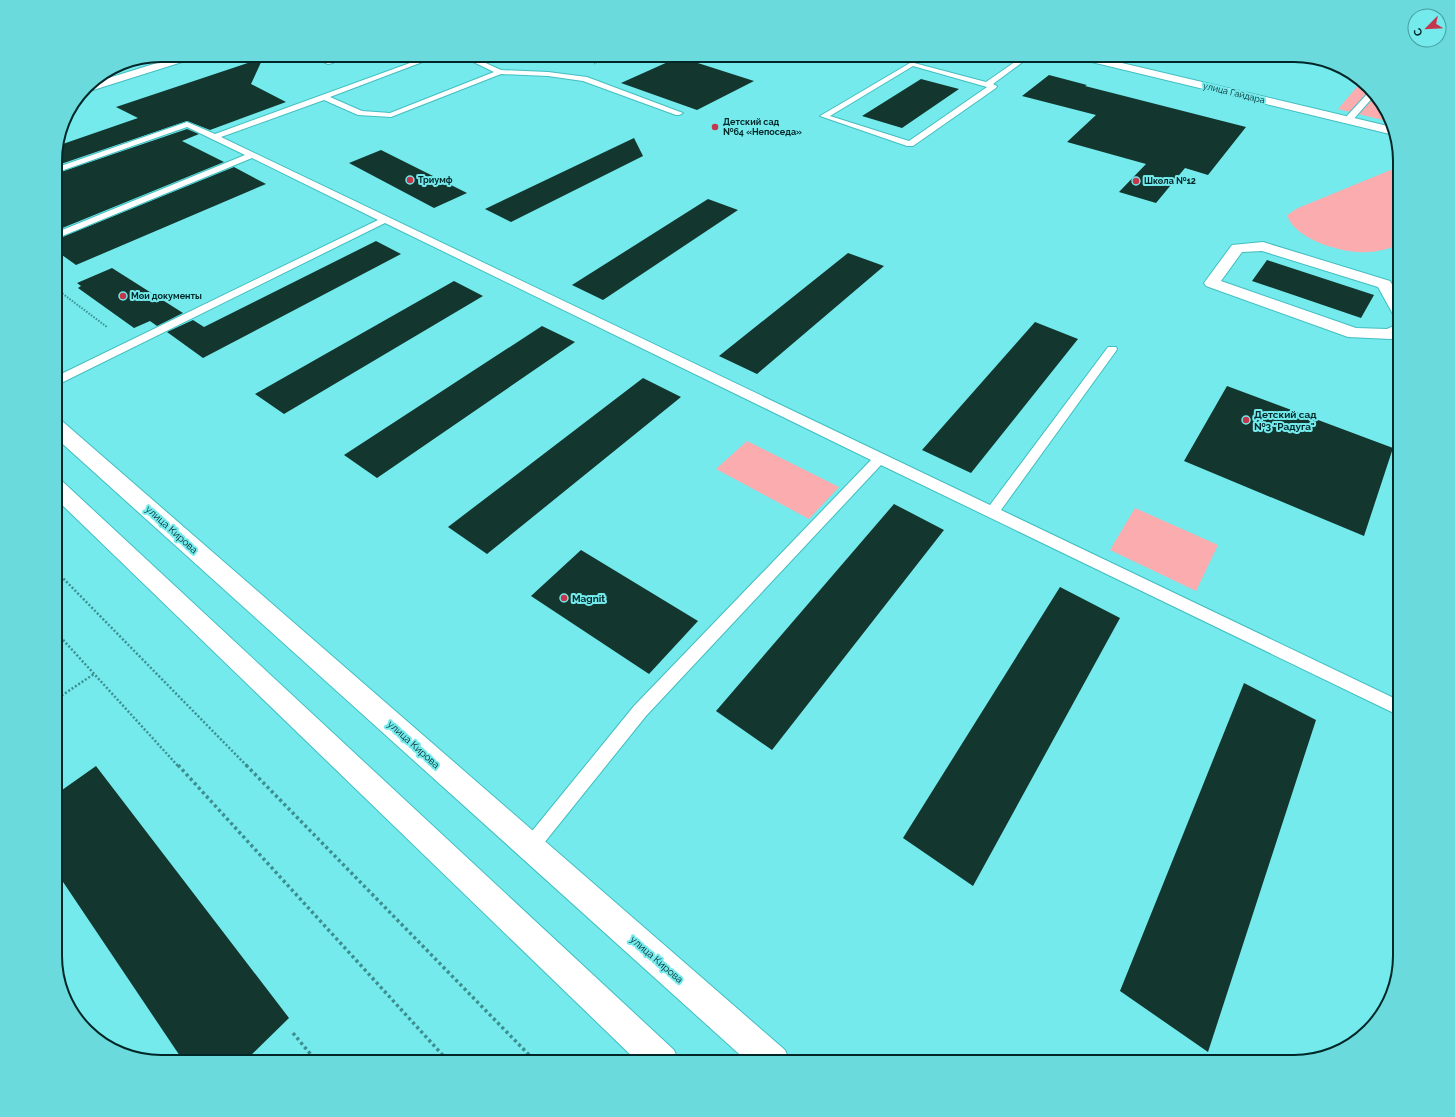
<svg xmlns="http://www.w3.org/2000/svg" width="1455" height="1117" viewBox="0 0 1455 1117" font-family="Raleway,sans-serif">
	<rect width="100%" height="100%" fill="#74eaec"/>
	<path fill="#fbacaf" d="M1362,81L1389,114L1391,122L1338,109Z
		M1400,168V244C1387,250 1372,253 1358,252C1336,251 1294,238 1287,215L1298,208L1393,169Z
		M747,441L839,487L809,519L716,469Z
		M1135,508L1218,545L1196,591L1110,550Z"/>
	<path fill="#13362e" d="M679,57L754,81L697,110L621,83Z
		M263,58L251,84L286,102L210,130L187,121L55,166V154L57,146L138,118L116,107Z
		M1049,75L1087,85L1085,86L1246,127L1208,175L1185,168L1156,203L1119,192L1146,164L1067,142L1096,115L1022,96Z
		M921,79L959,89L902,128L862,116Z
		M187,129L199,134L182,141L224,162L55,231V174Z
		M634,138L643,156L511,222L485,209Z
		M381,150L467,193L434,208L349,163Z
		M234,167L266,184L76,265L55,250V240Z
		M708,199L738,210L603,300L572,285Z
		M376,241L401,254L203,358L167,332L193,320L204,327Z
		M848,253L884,266L757,374L719,356Z
		M1267,260L1374,295L1361,318L1252,281Z
		M112,268L183,313L157,326L150,321L134,328L78,288L81,286L77,283Z
		M454,281L483,296L284,414L255,394Z
		M1035,322L1078,339L971,473L922,450Z
		M542,326L575,342L377,478L344,455Z
		M643,378L681,397L487,554L448,527Z
		M1227,386L1393,448L1364,536L1184,461Z
		M894,504L944,530L772,750L716,711Z
		M581,550L698,621L649,674L531,596Z
		M1060,587L1120,618L973,886L903,838Z
		M1244,683L1316,720L1208,1052L1120,991Z
		M96,766L289,1018L244,1062H184L55,870V795Z"/>
	<g fill="none" stroke-linecap="round" stroke-linejoin="round">
		<defs>
			<path id="lane" d="M308,55H317L333,63L328,64Z
				M432,55H441L330,97L362,111L390,113L494,72L459,55H468L501,70L548,72L587,77L683,113L679,115H676L583,81L548,76L501,74L391,117L358,115L324,100L221,137L990,505L1108,347H1116L1117,349L1116,351L1001,510L1400,701V716L881,465L646,716L536,853L530,856L524,853L521,847L524,841L634,706L871,460L385,223L55,386V377L378,220L252,158L55,239V233L245,155L187,127L55,173V168L187,122L215,134Z
				M1025,55H1032L993,84L997,86L996,88L913,146H907L820,116L910,63H914L986,82ZM913,66L987,87L909,141L830,116Z
				M1369,92L1374,96L1351,122H1345V118Z"/>
			<path id="street" d="M1263,242L1390,281L1400,298V318L1394,316L1378,287L1262,251L1242,252L1221,281L1356,328L1387,329L1400,323V336L1391,339L1348,337L1206,286L1204,283L1232,245Z"/>
			<path id="secondary" d="M183,55H199L198,57L90,91L83,92L89,84Z
				M1070,55H1088L1392,127L1394,135L1075,58Z"/>
			<path id="primary" d="M55,420L62,421L785,1050L790,1062H748L55,437Z
				M55,479L62,481L674,1050L679,1062H638L55,498Z"/>
		</defs>
		<use href="#lane" stroke="#42bec0" stroke-width="2"/>
		<use href="#street" stroke="#42bec0" stroke-width="2"/>
		<use href="#secondary" stroke="#42bec0" stroke-width="2"/>
		<use href="#primary" stroke="#42bec0" stroke-width="2"/>
		<path stroke="#3d8e8f" stroke-width="1" stroke-dasharray="1 1" stroke-linecap="butt" d="M1045,59L1058,62
			M594,64L613,55"/>
		<path stroke="#3d8e8f" stroke-width="2" stroke-dasharray="1.5 1.5" stroke-linecap="butt" d="M55,288L107,327"/>
		<path stroke="#3d8e8f" stroke-width="2.5" stroke-dasharray="2 2" stroke-linecap="butt" d="M55,570L247,766
			M55,631L178,766
			M55,700L94,674"/>
		<path stroke="#3d8e8f" stroke-width="3.5" stroke-dasharray="3 3" stroke-linecap="butt" d="M178,765L449,1062
			M246,765L536,1062
			M293,1033L317,1062"/>
		<use href="#lane" fill="#fff" fill-rule="evenodd"/>
		<use href="#street" fill="#fff" fill-rule="evenodd"/>
		<use href="#secondary" fill="#fff" fill-rule="evenodd"/>
		<use href="#primary" fill="#fff" fill-rule="evenodd"/>
	</g>
	<g fill="#c5354b" stroke="#74eaec" stroke-width="1.5">
		<circle cx="715" cy="127" r="4"/>
		<circle cx="410" cy="180" r="4"/>
		<circle cx="1136" cy="181" r="4"/>
		<circle cx="123" cy="296" r="4"/>
		<circle cx="1246" cy="420" r="4"/>
		<circle cx="564" cy="598" r="4"/>
	</g>
	<g text-anchor="middle" stroke-width="4" stroke-linejoin="round" paint-order="stroke">
		<g font-size="9" fill="#002728" stroke="#74eaec">
			<text transform="translate(1234 93) rotate(14)" y="3">улица Гайдара</text>
		</g>
		<g font-size="9" font-weight="bold" fill="#002728" stroke="#74eaec" text-anchor="start">
			<text x="723" y="125">Детский сад<tspan x="723" dy="10">№64 «Непоседа»</tspan></text>
			<text x="418" y="183">Триумф</text>
			<text x="1144" y="184">Школа №12</text>
			<text x="131" y="299">Мои документы</text>
		</g>
		<g font-size="10" font-weight="bold" fill="#002728" stroke="#74eaec" text-anchor="start">
			<text x="1254" y="418">Детский сад<tspan x="1254" dy="12">№3 "Радуга"</tspan></text>
			<text x="572" y="602">Magnit</text>
		</g>
		<g font-size="10" fill="#002728" stroke="#74eaec">
			<text transform="translate(172 529) rotate(42)" y="4">улица Кирова</text>
			<text transform="translate(414 744) rotate(42)" y="4">улица Кирова</text>
			<text transform="translate(657 959) rotate(41)" y="4">улица Кирова</text>
		</g>
	</g>
	<path d="M0 0H1455V1117H0ZM161 62H1294A99 99 0 0 1 1393 161V956A99 99 0 0 1 1294 1055H161A99 99 0 0 1 62 956V161A99 99 0 0 1 161 62Z" fill="#6bdadc" fill-rule="evenodd"/>
	<path fill="none" stroke="#002728" stroke-width="2" d="M161 62H1294A99 99 0 0 1 1393 161V956A99 99 0 0 1 1294 1055H161A99 99 0 0 1 62 956V161A99 99 0 0 1 161 62Z"/>
	<g transform="translate(1427 28) rotate(246)"><circle r="19" fill="#74eaec" stroke="#469c9e"/>
	<path d="M0-3L7 15L0 10L-7 15Z" fill="#c5354b"/>
	<text y="-6" font-size="11" font-weight="bold" text-anchor="middle" fill="#002728">С</text>
	</g>
</svg>
